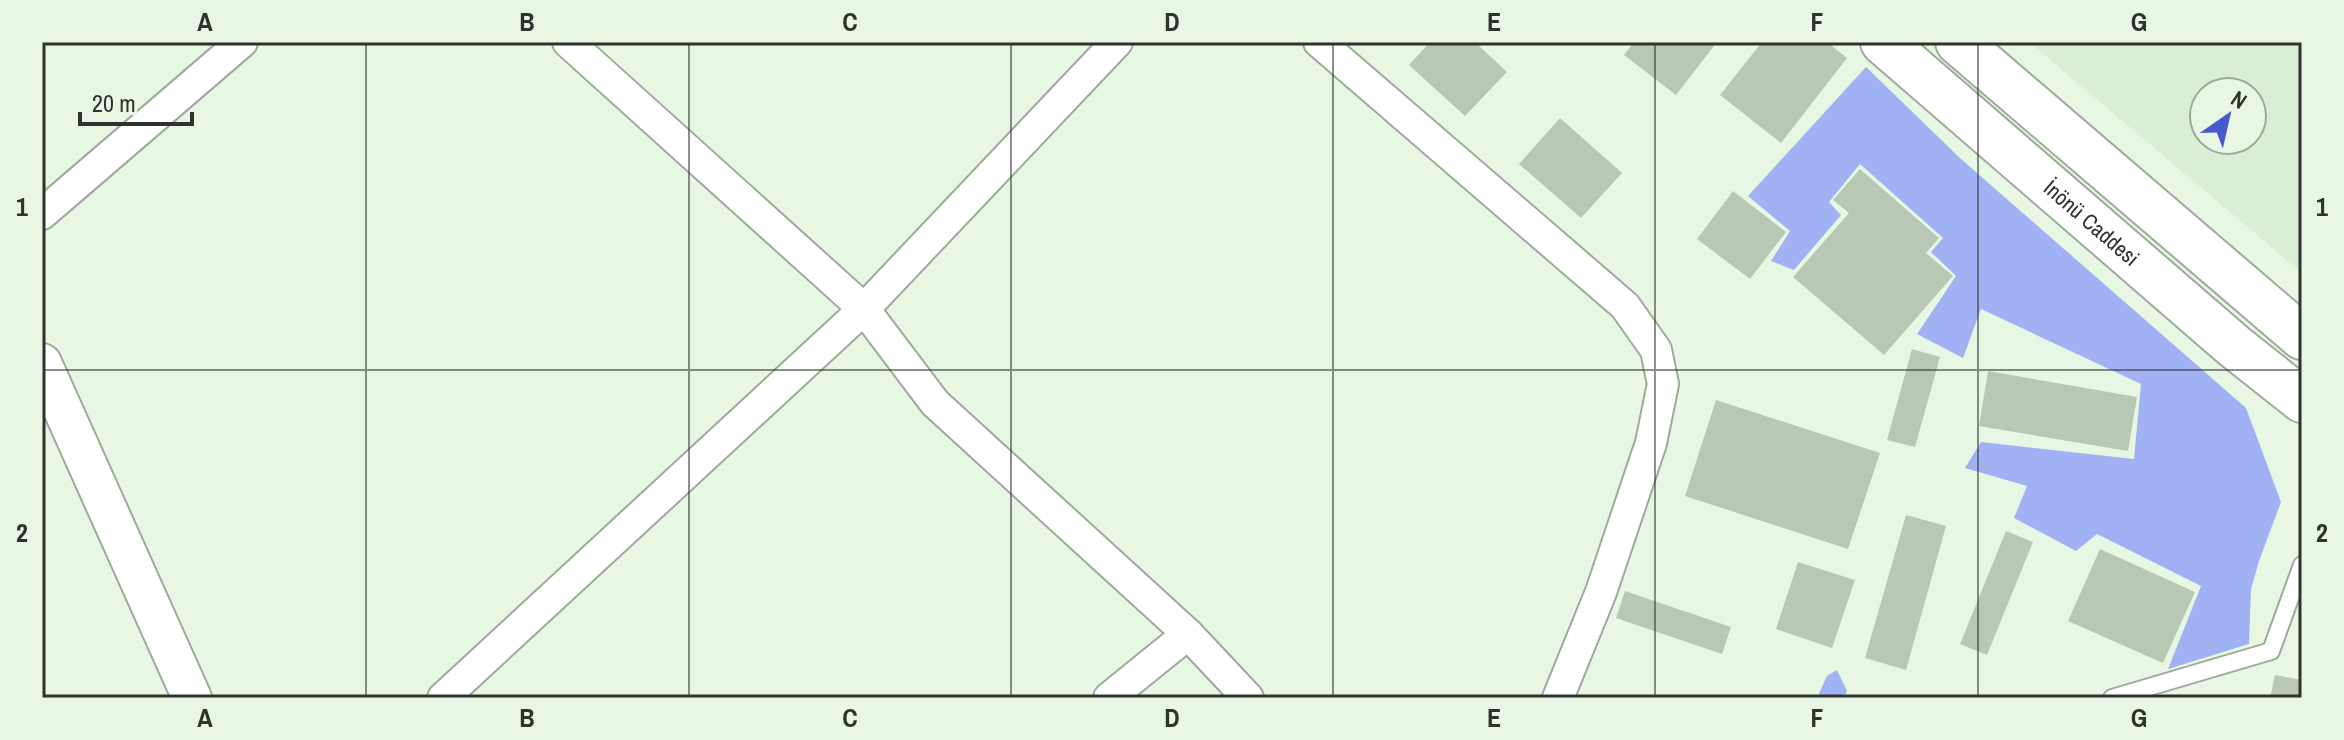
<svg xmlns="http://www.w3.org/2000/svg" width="2344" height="740" viewBox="0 0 2344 740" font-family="'Archivo Narrow',sans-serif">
	<rect width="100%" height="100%" fill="#e7f7e4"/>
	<path fill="#daeed5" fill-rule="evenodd" d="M2029,42H2302V273ZM2204,92H2252V140H2204Z"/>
	<path fill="#a0b2f3" d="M1866,67L1961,159L2246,408L2281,502L2259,561L2251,589L2249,644L2168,669L2201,586L2097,534L2076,551L2014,518L2027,486L1965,468L1981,442L2134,459L2141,384L1981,309L1963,358L1917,334L1956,276L1931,252L1943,238L1860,164L1829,202L1841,215L1794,270L1771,261L1790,231L1748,196Z
		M1837,670L1847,691L1844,698H1817L1827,676Z"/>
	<path fill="#b8c8b5" d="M1430,42H1475L1507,72L1465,116L1409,65Z
		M1634,42H1717L1676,95L1624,55Z
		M1762,42H1827L1847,58L1781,143L1720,95Z
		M1560,118L1622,173L1581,218L1519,164Z
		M1860,169L1939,238L1926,253L1953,276L1884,355L1793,277L1849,213L1833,200Z
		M1733,191L1786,232L1750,279L1697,239Z
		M1912,349L1940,357L1915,447L1887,440Z
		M1988,371L2137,397L2128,451L1979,426Z
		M1716,400L1880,453L1848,549L1685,496Z
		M1906,515L1946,526L1906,670L1865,658Z
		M2006,531L2033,542L1987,655L1960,644Z
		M2100,549L2195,592L2163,663L2068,621Z
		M1798,562L1855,580L1832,648L1776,629Z
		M1625,591L1731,627L1722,654L1616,618Z
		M2275,675L2302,680V698H2270Z"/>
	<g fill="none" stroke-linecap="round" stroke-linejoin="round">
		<defs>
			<path id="service" d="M2112,698L2271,651L2302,565"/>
			<path id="minor" d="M568,42L864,309L935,403L1188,634L1248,698
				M1319,42L1625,306L1656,350L1663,384L1651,443L1601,592L1558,698
				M42,214L242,42
				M443,698L864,309L1117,42
				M1109,698L1188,634"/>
			<path id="tertiary" d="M42,363L192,698"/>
			<g id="secondary">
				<path id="s1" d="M1883,42L2234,346L2302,400"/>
				<path d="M1958,42L2302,337"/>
			</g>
		</defs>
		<use href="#service" stroke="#9dac9a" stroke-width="20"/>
		<use href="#minor" stroke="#9dac9a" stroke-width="34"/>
		<use href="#tertiary" stroke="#9dac9a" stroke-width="42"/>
		<use href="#secondary" stroke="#9dac9a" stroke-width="48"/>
		<use href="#service" stroke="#fff" stroke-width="16"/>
		<use href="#minor" stroke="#fff" stroke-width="30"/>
		<use href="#tertiary" stroke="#fff" stroke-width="38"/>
		<use href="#secondary" stroke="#fff" stroke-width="44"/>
	</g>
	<path fill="none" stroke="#2e342d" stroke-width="2" stroke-opacity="0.55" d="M366,42V698M689,42V698M1011,42V698M1333,42V698M1655,42V698M1978,42V698M42,370H2302"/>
	<g text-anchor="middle" stroke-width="6" stroke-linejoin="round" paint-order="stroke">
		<g font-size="22" fill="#2e342d" stroke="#e7f7e4">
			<text dy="8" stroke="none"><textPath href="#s1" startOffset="276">İnönü Caddesi</textPath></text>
		</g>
	</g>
	<rect width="2344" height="740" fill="none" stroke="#e7f7e4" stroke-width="88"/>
	<g transform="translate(2228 116) rotate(34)"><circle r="38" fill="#e7f7e4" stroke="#9da99b" stroke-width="2"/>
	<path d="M0-6L14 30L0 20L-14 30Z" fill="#4859ce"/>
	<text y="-12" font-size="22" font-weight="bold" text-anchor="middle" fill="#2e342d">N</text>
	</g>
	<path d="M80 112v12h112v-12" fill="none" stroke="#2e342d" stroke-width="4"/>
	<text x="92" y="112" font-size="24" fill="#2e342d" stroke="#e7f7e4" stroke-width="6" paint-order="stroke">20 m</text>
	<rect x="44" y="44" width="2256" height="652" fill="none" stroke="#2e342d" stroke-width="3"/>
	<g font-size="26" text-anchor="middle" font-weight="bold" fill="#2e342d">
		<text x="205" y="31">A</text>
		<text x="527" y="31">B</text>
		<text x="850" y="31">C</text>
		<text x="1172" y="31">D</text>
		<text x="1494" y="31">E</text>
		<text x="1817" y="31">F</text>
		<text x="2139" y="31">G</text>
		<text x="22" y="216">1</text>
		<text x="2322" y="216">1</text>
		<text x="22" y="542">2</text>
		<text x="2322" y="542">2</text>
		<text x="205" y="727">A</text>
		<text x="527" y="727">B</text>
		<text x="850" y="727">C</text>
		<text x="1172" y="727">D</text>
		<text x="1494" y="727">E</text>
		<text x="1817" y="727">F</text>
		<text x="2139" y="727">G</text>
	</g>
</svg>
